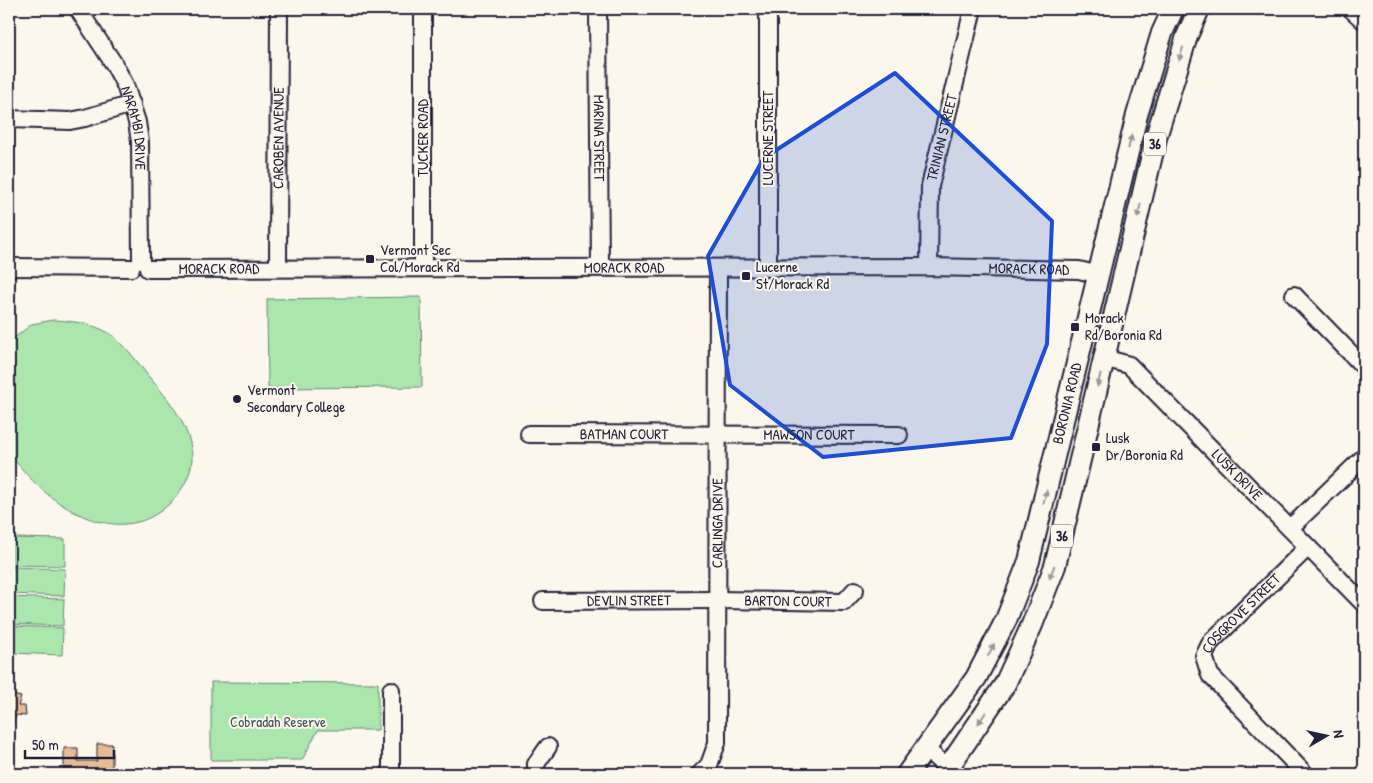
<svg xmlns="http://www.w3.org/2000/svg" width="1373" height="783" viewBox="0 0 1373 783" font-family="'Patrick Hand',sans-serif">
	<rect width="100%" height="100%" fill="#fbf7ec"/>
	<filter id="ink" filterUnits="userSpaceOnUse"><feTurbulence type="fractalNoise" baseFrequency=".02" numOctaves="2"/><feDisplacementMap in="SourceGraphic" scale="10" xChannelSelector="R" yChannelSelector="G"/><feConvolveMatrix kernelMatrix="1 2 1 2 8 2 1 2 1" color-interpolation-filters="sRGB"/></filter>
	<g filter="url(#ink)">
		<path fill="#abe7ad" stroke="#668474" d="M421,297L422,387L268,388L267,299Z
			M53,320C74,321 100,324 117,339C129,350 139,364 149,377C169,399 192,428 192,459C191,476 182,491 170,503C129,544 72,519 36,484C28,476 12,460 9,448C7,441 9,430 9,422C9,395 9,369 9,342L32,324Z
			M12,538L65,539V566L11,565Z
			M11,567L65,569L64,596L10,594Z
			M10,597L64,599L63,626L9,624Z
			M9,626L63,628L62,655L9,653Z
			M211,682L378,683V730H318L302,760H211Z"/>
		<path fill="#e6bb96" stroke="#22223b" d="M9,694L21,697L18,706H25L26,716L16,715L12,730H9Z
			M97,744H112V774H64V748H78V761H97Z"/>
		<g fill="none" stroke-linecap="round" stroke-linejoin="round">
			<defs>
				<g id="minor">
					<path id="s1" d="M78,9L114,64L125,85L137,122L140,142L141,260"/>
					<path id="s2" d="M598,9L600,267"/>
					<path d="M768,9V268"/>
					<path d="M1351,9L1364,21"/>
					<path d="M9,119L70,121L85,118L132,104"/>
					<path d="M9,267L131,268"/>
					<path d="M423,267V9"/>
					<path id="s3" d="M929,267L930,186L973,9"/>
					<path id="s4" d="M278,268L279,9"/>
					<path id="s5" d="M148,269L929,267L1079,270L1099,275"/>
					<path d="M1294,295L1364,367"/>
					<path id="s6" d="M1104,358L1129,365L1364,604"/>
					<path id="s7" d="M529,434L899,435"/>
					<path d="M1290,528L1364,457"/>
					<path id="s8" d="M543,601L717,600L844,602L855,590"/>
					<path d="M926,749L954,774"/>
					<path d="M391,774V690"/>
					<path d="M536,774V764L548,747"/>
					<path id="s9" d="M700,774L709,765L717,743L718,268"/>
					<path id="s10" d="M1305,774L1210,675L1204,656L1211,642L1308,547"/>
				</g>
				<g id="major">
					<path id="s11" d="M907,774L976,678L1006,620L1029,561L1137,115L1162,33L1173,9"/>
					<path d="M944,774L1005,684L1032,625L1055,566L1157,134L1187,36L1199,9"/>
				</g>
			</defs>
			<use href="#minor" stroke="#22223b" stroke-width="20"/>
			<use href="#major" stroke="#22223b" stroke-width="24"/>
			<use href="#minor" stroke="#fbf7ec" stroke-width="16"/>
			<use href="#major" stroke="#fbf7ec" stroke-width="20"/>
		</g>
		<defs><path id="oneway-solid" d="M-6-.8H1V-3.2L6.5 0L1 3.2V.8H-6Z" transform="scale(1.25)"/></defs>
		<g fill="#99979c">
			<use href="#oneway-solid" transform="translate(1181 54) rotate(107)"/>
			<use href="#oneway-solid" transform="translate(1130 142) rotate(-76)"/>
			<use href="#oneway-solid" transform="translate(1139 211) rotate(103)"/>
			<use href="#oneway-solid" transform="translate(1099 380) rotate(103)"/>
			<use href="#oneway-solid" transform="translate(1045 497) rotate(-76)"/>
			<use href="#oneway-solid" transform="translate(1052 572) rotate(110)"/>
			<use href="#oneway-solid" transform="translate(991 650) rotate(-63)"/>
			<use href="#oneway-solid" transform="translate(982 718) rotate(124)"/>
		</g>
	</g>
	<path fill="#1d4ed8" fill-opacity="0.2" stroke="#1d4ed8" stroke-width="4" stroke-linejoin="round" d="M895,73L1052,221L1047,344L1011,438L823,457L730,385L708,256L764,158Z"/>
	<g fill="#22223b" stroke="#fbf7ec" stroke-width="2">
		<rect x="365" y="254" width="10" height="10" rx="2.5"/>
		<rect x="741" y="271" width="10" height="10" rx="2.5"/>
		<rect x="1070" y="322" width="10" height="10" rx="2.5"/>
		<circle cx="237" cy="399" r="5"/>
		<rect x="1091" y="442" width="10" height="10" rx="2.5"/>
	</g>
	<g text-anchor="middle" stroke-width="4" stroke-linejoin="round" paint-order="stroke">
		<g fill="#fbf7ec" stroke="#636270" stroke-width="1">
			<rect x="1144" y="132.5" width="22" height="23" rx="4"/>
			<rect x="1051" y="524.5" width="22" height="23" rx="4"/>
		</g>
		<g font-size="14" font-weight="bold" fill="#22223b">
			<text x="1155" y="149">36</text>
			<text x="1062" y="541">36</text>
		</g>
		<g font-size="15" fill="#22223b" stroke="#fbf7ec">
			<text dy="5" stroke="none"><textPath href="#s1" startOffset="134">NARAMBI DRIVE</textPath></text>
			<text dy="5" stroke="none"><textPath href="#s3" startOffset="131">TRINIAN STREET</textPath></text>
			<text dy="5" stroke="none"><textPath href="#s4" startOffset="130">CAROBEN AVENUE</textPath></text>
			<text transform="translate(423 138) rotate(-90)" y="5">TUCKER ROAD</text>
			<text dy="5" stroke="none"><textPath href="#s2" startOffset="129">MARINA STREET</textPath></text>
			<text transform="translate(768 138) rotate(-90)" y="5">LUCERNE STREET</text>
			<text dy="5" stroke="none"><textPath href="#s5" startOffset="71">MORACK ROAD</textPath></text>
			<text dy="5" stroke="none"><textPath href="#s5" startOffset="476">MORACK ROAD</textPath></text>
			<text dy="5" stroke="none"><textPath href="#s5" startOffset="881">MORACK ROAD</textPath></text>
			<text dy="5" stroke="none"><textPath href="#s11" startOffset="409">BORONIA ROAD</textPath></text>
			<text dy="5" stroke="none"><textPath href="#s7" startOffset="95">BATMAN COURT</textPath></text>
			<text dy="5" stroke="none"><textPath href="#s7" startOffset="280">MAWSON COURT</textPath></text>
			<text dy="5" stroke="none"><textPath href="#s6" startOffset="180">LUSK DRIVE</textPath></text>
			<text dy="5" stroke="none"><textPath href="#s9" startOffset="256">CARLINGA DRIVE</textPath></text>
			<text dy="5" stroke="none"><textPath href="#s8" startOffset="86">DEVLIN STREET</textPath></text>
			<text dy="5" stroke="none"><textPath href="#s8" startOffset="245">BARTON COURT</textPath></text>
			<text dy="5" stroke="none"><textPath href="#s10" startOffset="214">COSGROVE STREET</textPath></text>
		</g>
		<g font-size="15" fill="#22223b" stroke="#fbf7ec" text-anchor="start">
			<text x="380" y="255">Vermont Sec<tspan x="380" dy="17">Col/Morack Rd</tspan></text>
			<text x="756" y="272">Lucerne<tspan x="756" dy="17">St/Morack Rd</tspan></text>
			<text x="1085" y="323">Morack<tspan x="1085" dy="17">Rd/Boronia Rd</tspan></text>
			<text x="247" y="395">Vermont<tspan x="247" dy="17">Secondary College</tspan></text>
			<text x="1106" y="443">Lusk<tspan x="1106" dy="17">Dr/Boronia Rd</tspan></text>
		</g>
		<g font-size="15" fill="#445358" stroke="#fbf7ec">
			<text x="278" y="727">Cobradah Reserve</text>
		</g>
	</g>
	<rect width="1373" height="783" fill="none" stroke="#fbf7ec" stroke-width="30"/>
	<rect x="15" y="15" width="1343" height="753" fill="none" stroke="#22223b" stroke-width="2" filter="url(#ink)"/>
	<g transform="translate(1326 736) rotate(81)" stroke="#fbf7ec" stroke-width="4" paint-order="stroke">
	<path d="M0-4L9 19L0 12L-9 19Z" fill="#22223b"/>
	<text y="-8" font-size="14" font-weight="bold" text-anchor="middle" fill="#22223b">N</text>
	</g>
	<path d="M25 750v8h89v-8" fill="none" stroke="#22223b" stroke-width="2.5"/>
	<text x="32" y="750" font-size="15" fill="#22223b" stroke="#fbf7ec" stroke-width="4" paint-order="stroke">50 m</text>
</svg>
